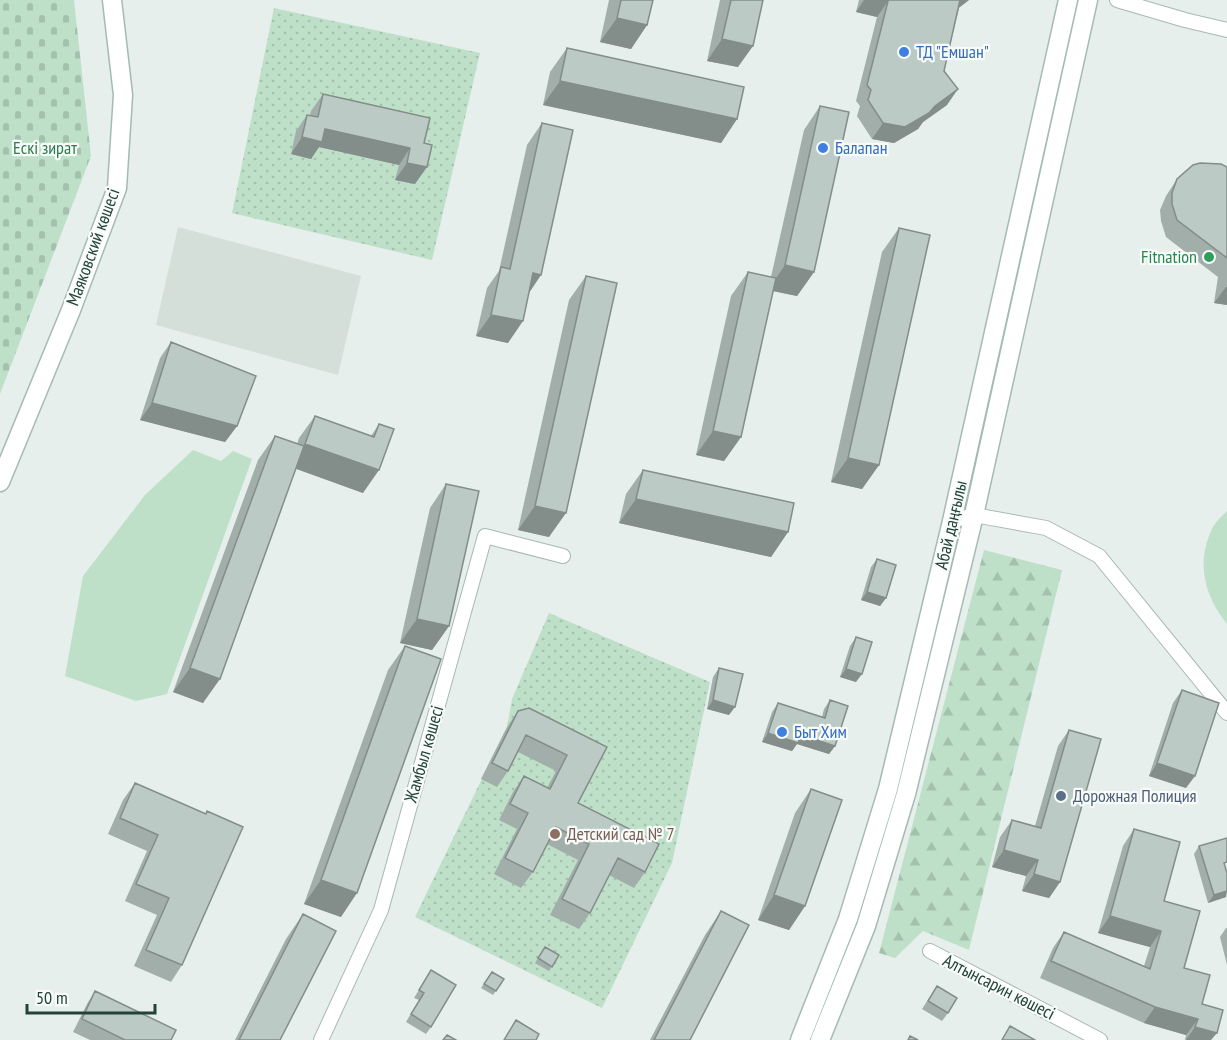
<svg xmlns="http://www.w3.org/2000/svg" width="1227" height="1040" viewBox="0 0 1227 1040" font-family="'PT Sans Narrow',sans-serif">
	<defs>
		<pattern id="grass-dots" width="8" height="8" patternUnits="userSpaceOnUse" patternTransform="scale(1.5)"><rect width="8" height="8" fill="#bfe0c8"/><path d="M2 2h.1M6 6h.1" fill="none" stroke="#a4c1ad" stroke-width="1.8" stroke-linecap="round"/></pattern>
		<pattern id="forest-firs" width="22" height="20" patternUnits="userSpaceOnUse" patternTransform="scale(1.5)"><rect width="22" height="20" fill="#bfe0c8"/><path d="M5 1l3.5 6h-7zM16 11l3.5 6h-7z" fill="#a4c1ad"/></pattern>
		<pattern id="cemetery-stones" width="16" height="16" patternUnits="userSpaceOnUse" patternTransform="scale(1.5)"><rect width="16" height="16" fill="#bfe0c8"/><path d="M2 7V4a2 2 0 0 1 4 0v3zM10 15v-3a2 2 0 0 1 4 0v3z" fill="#a4c1ad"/></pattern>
	</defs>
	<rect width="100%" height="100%" fill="#e6efeb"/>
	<path fill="#d4dfda" d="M178,227L361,276L338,375L156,325Z"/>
	<path fill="url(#grass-dots)" d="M274,8L480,53L432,260L232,213Z
		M549,613L710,682L672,863L602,1008L415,917L507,727L512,699Z"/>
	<path fill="url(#forest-firs)" d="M984,550L1062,570L969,950L923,931L895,958L879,953Z"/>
	<path fill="url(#cemetery-stones)" d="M0,0H74L91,156L0,394Z"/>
	<path fill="#bfe0c8" d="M193,450L221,461L233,451L252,459L167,694L136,701L65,676L83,576L145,495Z
		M1227,511V624C1204,595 1196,563 1212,529C1215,522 1222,516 1227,511Z"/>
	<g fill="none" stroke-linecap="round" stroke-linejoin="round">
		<defs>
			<path id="minor" d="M1117,0L1185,20L1227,30
				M952,521L974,515L1046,528L1099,556L1227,713
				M930,951L1100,1040
				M321,1040L381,910L485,536L563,556"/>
			<path id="secondary" d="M0,482L71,310L117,188L123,95L112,0
				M800,1040L848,919L888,789L952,521L1068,0
				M820,1040L866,926L906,794L974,515L1088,0"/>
		</defs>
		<use href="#minor" stroke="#a8b8b2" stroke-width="16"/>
		<use href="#secondary" stroke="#a4bbb3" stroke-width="21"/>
		<use href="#minor" stroke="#fff" stroke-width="14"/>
		<use href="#secondary" stroke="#fff" stroke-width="18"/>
	</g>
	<path fill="#a1aea9" d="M609,0H653L647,25L631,49L600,42Z
		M720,0H763L738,67L707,61Z
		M859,0H969L959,8L944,71L947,105L923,122L918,129L894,143L872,139L857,116L860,106L856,101L877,17L856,12Z
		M567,48L737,119L721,143L543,105L550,72Z
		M323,94L430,118L415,184L395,180L399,165L319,147L311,159L291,154L296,131L307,115H310L311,111Z
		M820,106L814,272L797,296L773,291L741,437L724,461L696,455L731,296L748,272L771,277L804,130Z
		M542,123L529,293L508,343L476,336L487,288L499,271L527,145Z
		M1227,167V305L1214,303L1218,277L1166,237L1161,221L1160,210L1166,196L1177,179Z
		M899,228L879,465L862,489L831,482L882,252Z
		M586,276L549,537L518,530L569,300Z
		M171,342L237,426L225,442L140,420L160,358Z
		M315,416L371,436L379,424L363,493L296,469L203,703L173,692L258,460L275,436L297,444L299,438Z
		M643,470L788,532L771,557L619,523L626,494Z
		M446,484L449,626L432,650L400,643L430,508Z
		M877,559L886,598L880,606L861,600L871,567Z
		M856,637V682L840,677L850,646Z
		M405,646L341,917L304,904L388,670Z
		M719,668L729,715L707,709L713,677Z
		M1182,690L1186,788L1149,776L1173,703Z
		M830,700L835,746L829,754L797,744L792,751L762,742L772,712L778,703L822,717L824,709Z
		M518,711L607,747L578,803L645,872L634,888L609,875L590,913L579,929L550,915L578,860L547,844L533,872L521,888L494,874L517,829L499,820L513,792L524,776L547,788L556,771L518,752L508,771L497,787L481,779L507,727Z
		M1069,730L1060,882L1049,898L1022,891L1026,876L992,867L1000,837L1012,820L1035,826L1058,746Z
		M135,783L205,814L207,811L182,965L171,982L134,966L157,915L125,901L147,851L108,834L123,800Z
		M811,789L805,906L789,930L758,920L795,813Z
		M1134,829L1164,901L1184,968L1202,1004L1211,1040H1185L1186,1035L1144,1023L1040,978L1053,948L1064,932L1144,966L1150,947L1098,933L1123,846Z
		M1199,846L1226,869V897L1208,903L1194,854Z
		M721,911L690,1040H650L705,935Z
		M303,914L280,1040H235L286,939Z
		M1226,928H1227V965L1220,937Z
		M545,947L559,955L549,971L535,963Z
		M431,970V1027L426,1034L406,1022L419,1000L414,998Z
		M489,976L504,979L493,995L481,988Z
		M937,986L948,1013L942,1021L922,1009Z
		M95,991L171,1040H90L73,1032L87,1004Z"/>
	<path fill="#838d89" d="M864,0H883L888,1L877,17L856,12Z
		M960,0H969L950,14Z
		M617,18L647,25L631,49L600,42Z
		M722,39L753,46L738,67L707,61Z
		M560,81L737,119L721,143L543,105Z
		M958,89L947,105L923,122L918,129L894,143L872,139L883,123L935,106Z
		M325,129L410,148L399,165L319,147L311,159L291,154L302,137Z
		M407,163L427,167L415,184L395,180Z
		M785,265L814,272L797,296L768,290Z
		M533,273L541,275L527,296Z
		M1226,287H1227V305L1214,303Z
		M491,315L523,321L508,343L476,336Z
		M152,403L237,426L225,442L140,420Z
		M713,431L741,437L724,461L696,455Z
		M305,444L379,470L363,493L289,466Z
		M848,458L879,465L862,489L831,482Z
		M636,499L788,532L771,557L619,523Z
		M535,506L566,513L549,537L518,530Z
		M867,592L886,598L880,606L861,600Z
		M417,619L449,626L432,650L400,643Z
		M190,668L220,679L203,703L173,692Z
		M846,669L862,674L856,682L840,677Z
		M713,700L735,707L729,715L707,709Z
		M768,733L801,735L835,746L829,754L797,744L792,751L762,742Z
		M1157,763L1195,776L1186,788L1149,776Z
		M1004,850L1038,860L1026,876L992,867Z
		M1034,874L1060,882L1049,898L1022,891Z
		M321,880L357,893L341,917L304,904Z
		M1227,891L1226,897L1208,903L1214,895Z
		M774,895L805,906L789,930L758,920Z
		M1110,916L1161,931L1150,947L1098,933Z
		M1155,1007L1198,1019L1186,1035L1144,1023Z
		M1195,1027L1217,1033L1211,1040H1186Z"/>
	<path fill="#bbcac4" stroke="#838d89" stroke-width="1.5" d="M621,0H653L647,25L617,18Z
		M731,0H763L753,46L722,39Z
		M883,0H960L944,71L958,89L935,106L929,113L905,127L883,123L868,100L871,90L867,85L888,1Z
		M567,48L744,87L737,119L560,81Z
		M323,94L430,118L424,143L432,145L427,167L407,163L410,148L325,129L322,142L302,137L307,115L318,117Z
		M820,106L849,112L814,272L785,265Z
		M542,123L573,130L541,275L533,273L523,321L491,315L501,267L510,269Z
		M1200,163L1221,164L1227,167V258L1177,220L1172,204V193L1177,179L1193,165Z
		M899,228L930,235L879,465L848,458Z
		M748,272L776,278L741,437L713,431Z
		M586,276L617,283L566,513L535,506Z
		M171,342L256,376L237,426L152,403Z
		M315,416L374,437L379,424L394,429L379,470L305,444Z
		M275,436L304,446L220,679L190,668Z
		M643,470L794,503L788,532L636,499Z
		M446,484L479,491L449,626L417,619Z
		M877,559L896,565L886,598L867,592Z
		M856,637L872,642L862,674L846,669Z
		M405,646L441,659L357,893L321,880Z
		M719,668L743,674L735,707L713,700Z
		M1182,690L1219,703L1195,776L1157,763Z
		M830,700L848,706L835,746L801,735L798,743L768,733L778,703L825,718Z
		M529,708L607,747L578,803L659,844L645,872L618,858L590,913L562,899L589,844L556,827L533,872L505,858L528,813L510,804L524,776L550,789L567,755L526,735L508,771L492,763L518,711Z
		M1069,730L1101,739L1060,882L1034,874L1038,860L1004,850L1012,820L1041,828Z
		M135,783L206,814L207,811L243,827L182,965L146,950L169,898L136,884L158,835L120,818Z
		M811,789L842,800L805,906L774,895Z
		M1134,829L1180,842L1164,901L1200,911L1184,968L1210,975L1202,1004L1223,1010L1217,1033L1195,1027L1198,1019L1155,1007L1051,961L1064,932L1150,969L1161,931L1110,916Z
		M1227,838V862L1224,863L1227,873V891L1214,895L1199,846Z
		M721,911L749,925L690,1040H654Z
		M303,914L336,931L280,1040H239Z
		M545,947L559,955L552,967L538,958Z
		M431,970L456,985L431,1027L411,1014L424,993L419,990Z
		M492,972L504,979L496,991L484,984Z
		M937,986L957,998L948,1013L928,1001Z
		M95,991L176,1030L171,1040H125L82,1019Z
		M516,1020L539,1034L536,1040H504Z
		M1010,1026L1035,1040H1002Z
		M447,1035L456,1040H443Z
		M910,1036L918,1040H908Z"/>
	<g fill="#3f7fe0" stroke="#f7fbf9" stroke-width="2">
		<circle cx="904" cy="52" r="6"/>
		<circle cx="823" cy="148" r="6"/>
		<circle cx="782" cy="732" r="6"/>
	</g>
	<circle fill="#2e9e5b" stroke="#f7fbf9" stroke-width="2" cx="1209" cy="257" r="6"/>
	<circle fill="#5c6f8a" stroke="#f7fbf9" stroke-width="2" cx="1061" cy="796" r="6"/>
	<circle fill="#8d6e63" stroke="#f7fbf9" stroke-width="2" cx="555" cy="834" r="6"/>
	<g text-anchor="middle" stroke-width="4.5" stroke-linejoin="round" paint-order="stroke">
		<g font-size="18" fill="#366cbe" stroke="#f7fbf9" text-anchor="start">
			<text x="916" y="58">ТД "Емшан"</text>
			<text x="835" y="154">Балапан</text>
			<text x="794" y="738">Быт Хим</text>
		</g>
		<g font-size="18" fill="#2d7a4b" stroke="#f7fbf9">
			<text x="45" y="154">Ескі зират</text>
		</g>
		<g font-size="18" fill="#24423a" stroke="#f7fbf9">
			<text transform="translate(93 247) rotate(-70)" y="6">Маяковский көшесі</text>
			<text transform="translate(951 525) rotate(-77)" y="6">Абай даңғылы</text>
			<text transform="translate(424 754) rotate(-74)" y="6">Жамбыл көшесі</text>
			<text transform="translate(999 987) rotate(27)" y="6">Алтынсарин көшесі</text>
		</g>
		<g font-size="18" fill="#27864d" stroke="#f7fbf9" text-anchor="end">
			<text x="1197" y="263">Fitnation</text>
		</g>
		<g font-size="18" fill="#4e5e75" stroke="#f7fbf9" text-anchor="start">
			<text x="1073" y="802">Дорожная Полиция</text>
		</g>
		<g font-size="18" fill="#785e54" stroke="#f7fbf9" text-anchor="start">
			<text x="567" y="840">Детский сад № 7</text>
		</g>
	</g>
	<path d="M27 1004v9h128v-9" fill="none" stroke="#24423a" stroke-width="3"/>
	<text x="36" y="1004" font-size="18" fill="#24423a" stroke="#f7fbf9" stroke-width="4.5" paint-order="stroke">50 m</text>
</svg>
